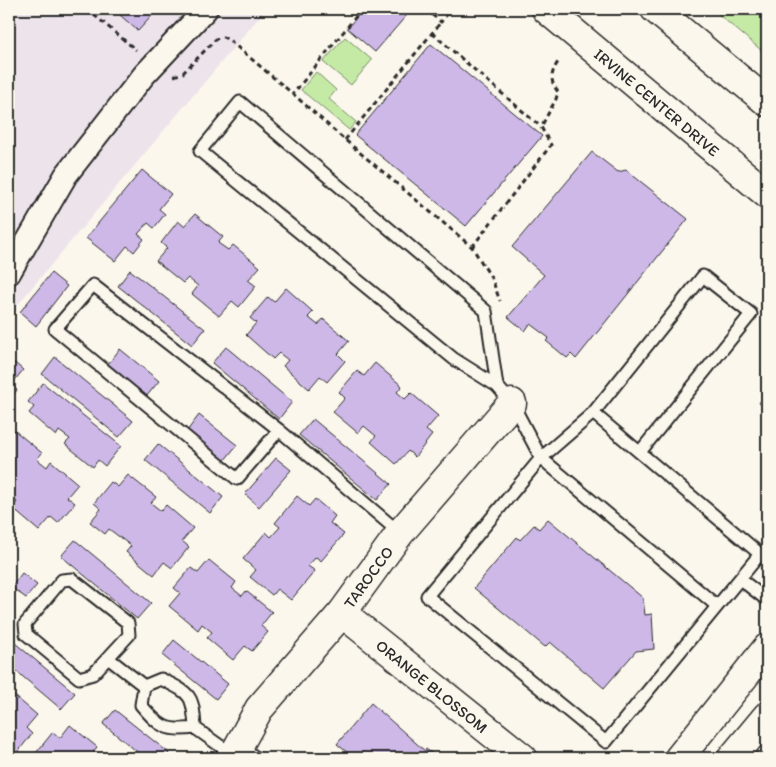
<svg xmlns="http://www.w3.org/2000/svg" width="776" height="767" viewBox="0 0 776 767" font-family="Itim,sans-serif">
	<rect width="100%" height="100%" fill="#fbf7ec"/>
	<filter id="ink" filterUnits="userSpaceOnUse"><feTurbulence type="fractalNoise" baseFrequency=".02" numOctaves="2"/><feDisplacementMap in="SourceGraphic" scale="10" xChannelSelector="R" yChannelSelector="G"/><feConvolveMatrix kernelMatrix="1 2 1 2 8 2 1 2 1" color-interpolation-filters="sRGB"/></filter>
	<g filter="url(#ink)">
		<path fill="#ede4eb" d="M9,9H266L9,315Z"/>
		<path fill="#c4eaa5" stroke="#788a68" d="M712,9H767V55Z
			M345,37L372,60L351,85L323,62Z
			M316,72L336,90L329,99L356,122L349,130L301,90Z"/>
		<path fill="#cdb8e8" stroke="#2b2b2b" d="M126,9H158L138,31L120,15Z
			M364,9H412L375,52L347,28Z
			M431,44L542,136L466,226L355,135Z
			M592,152L618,172L626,170L688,219L576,359L571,354L567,358L546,341L549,338L530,324L525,331L508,317L544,275L512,247Z
			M142,170L171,194L159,209L165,214L154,228L148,223L138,234L144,239L134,252L127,246L115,261L86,238Z
			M195,214L223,237L218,243L228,250L233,245L260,267L248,280L256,286L239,307L232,301L219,316L192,294L198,286L188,278L183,283L156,261L167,248L161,243L178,221L184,226Z
			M130,270L205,329L192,345L118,286Z
			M51,273L67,286L36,326L20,312Z
			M286,288L313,312L308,317L318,325L323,319L349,341L338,354L345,361L327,382L320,376L309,389L283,366L288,360L279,353L273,359L246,335L256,323L250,318L268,297L274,302Z
			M226,347L292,402L279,419L212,363Z
			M120,349L159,381L146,397L107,365Z
			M55,357L133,421L119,437L42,374Z
			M9,358L23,370L11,385L17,390L9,400Z
			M375,363L402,386L397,392L405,399L411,393L438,416L426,430L432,435L415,457L408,451L396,464L371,442L376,436L364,426L358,433L333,412L345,398L339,392L357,371L364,376Z
			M43,383L121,446L105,466L98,460L93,467L65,444L70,439L59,431L56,436L29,413L34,407L28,402Z
			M767,392V410L759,403Z
			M199,415L237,445L224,461L187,431Z
			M313,419L391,484L377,500L299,435Z
			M14,430L42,453L37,459L47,467L51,461L78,484L67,497L75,503L58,523L51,517L39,531L12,508L17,502L9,495V437Z
			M158,444L223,497L210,513L145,460Z
			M276,458L291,470L259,507L245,494Z
			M128,475L156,497L151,503L161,511L166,505L193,528L182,541L189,547L172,568L164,562L154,575L126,552L131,546L109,529L105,534L90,522L101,509L94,503L111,482L118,487Z
			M297,496L309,506L315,499L335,516L330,523L344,534L321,561L316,557L308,566L315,571L291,600L277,589L272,595L250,577L256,570L243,559L266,532L271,537L280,527L275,523Z
			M548,519L643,598L645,615L652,614L654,649L636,651L604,688L550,642L545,647L474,588L517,537L520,540L534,525L539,529Z
			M75,540L151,603L137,619L61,556Z
			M209,560L236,582L232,588L242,596L246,591L272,612L261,626L268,632L252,651L245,646L233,660L207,638L212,632L202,624L198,630L169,606L180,593L174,588L191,568L198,573Z
			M22,573L37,585L26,598L11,587Z
			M9,638L75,693L61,709L9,665Z
			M174,640L228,684L216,699L162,655Z
			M10,692L37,715L26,728L32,734L16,754L9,748Z
			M371,703L425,751L426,749L438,758H360L357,756L354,758L337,744Z
			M115,710L169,753L165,758H145L103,724Z
			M70,725L97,747L93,752L100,758H42L36,753L53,732L60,738Z"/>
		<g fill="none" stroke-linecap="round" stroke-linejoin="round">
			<defs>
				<path id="lane" d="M497,386L486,311L240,102L200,151L454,359L497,386L512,403L541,458L717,606
					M593,413L760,554L606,742L427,596L541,458Z
					M593,413L703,276L751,314L640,452
					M279,430L237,479L55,329L93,285L279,430L400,533
					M72,579L128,623L129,635L93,674L79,678L26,634L25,624L62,580Z
					M740,579L767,600
					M108,658L144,686
					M144,686L141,705C160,727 166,732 195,728L233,755
					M144,686L161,679C191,694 193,694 195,728
					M238,746L257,758"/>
				<path id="street" d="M9,273L66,175L144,75L206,9"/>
				<path id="secondary" d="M342,613L523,758
					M232,758L259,709L342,613L400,533L512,403
					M679,758L767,648
					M732,758L767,716"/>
				<path id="primary" d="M546,9L767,194
					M655,9L767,102"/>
			</defs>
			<use href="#lane" stroke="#2b2b2b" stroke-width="15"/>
			<use href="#street" stroke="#2b2b2b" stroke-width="26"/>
			<use href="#secondary" stroke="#2b2b2b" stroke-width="31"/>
			<use href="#primary" stroke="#2b2b2b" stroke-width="31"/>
			<path stroke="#2b2b2b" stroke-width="3" stroke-dasharray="5 4" stroke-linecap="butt" d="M87,9L136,50
				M362,9L293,94L345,140L472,247L492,279L500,301
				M425,9L441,22L451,9
				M432,33L541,127
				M174,76L183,73L216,39L223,37L229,40L293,94
				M345,140L441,22
				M472,247L551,145L541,127L556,99L558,92C549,80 551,73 558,62"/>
			<use href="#lane" stroke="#fbf7ec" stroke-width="11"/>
			<use href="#street" stroke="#fbf7ec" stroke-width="22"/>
			<use href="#secondary" stroke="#fbf7ec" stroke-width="28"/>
			<use href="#primary" stroke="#fbf7ec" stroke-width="28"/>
		</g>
	</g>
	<g text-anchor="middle" stroke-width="4.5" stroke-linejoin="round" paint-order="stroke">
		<g font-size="16" fill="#2b2b2b" stroke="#fbf7ec">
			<text transform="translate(657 102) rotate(40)" y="6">IRVINE CENTER DRIVE</text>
			<text transform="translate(368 577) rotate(-54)" y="6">TAROCCO</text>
			<text transform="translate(432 686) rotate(39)" y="6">ORANGE BLOSSOM</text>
		</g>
	</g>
	<rect width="776" height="767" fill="none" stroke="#fbf7ec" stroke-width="30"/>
	<rect x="15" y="15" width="746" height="737" fill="none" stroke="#2b2b2b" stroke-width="2" filter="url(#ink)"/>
</svg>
